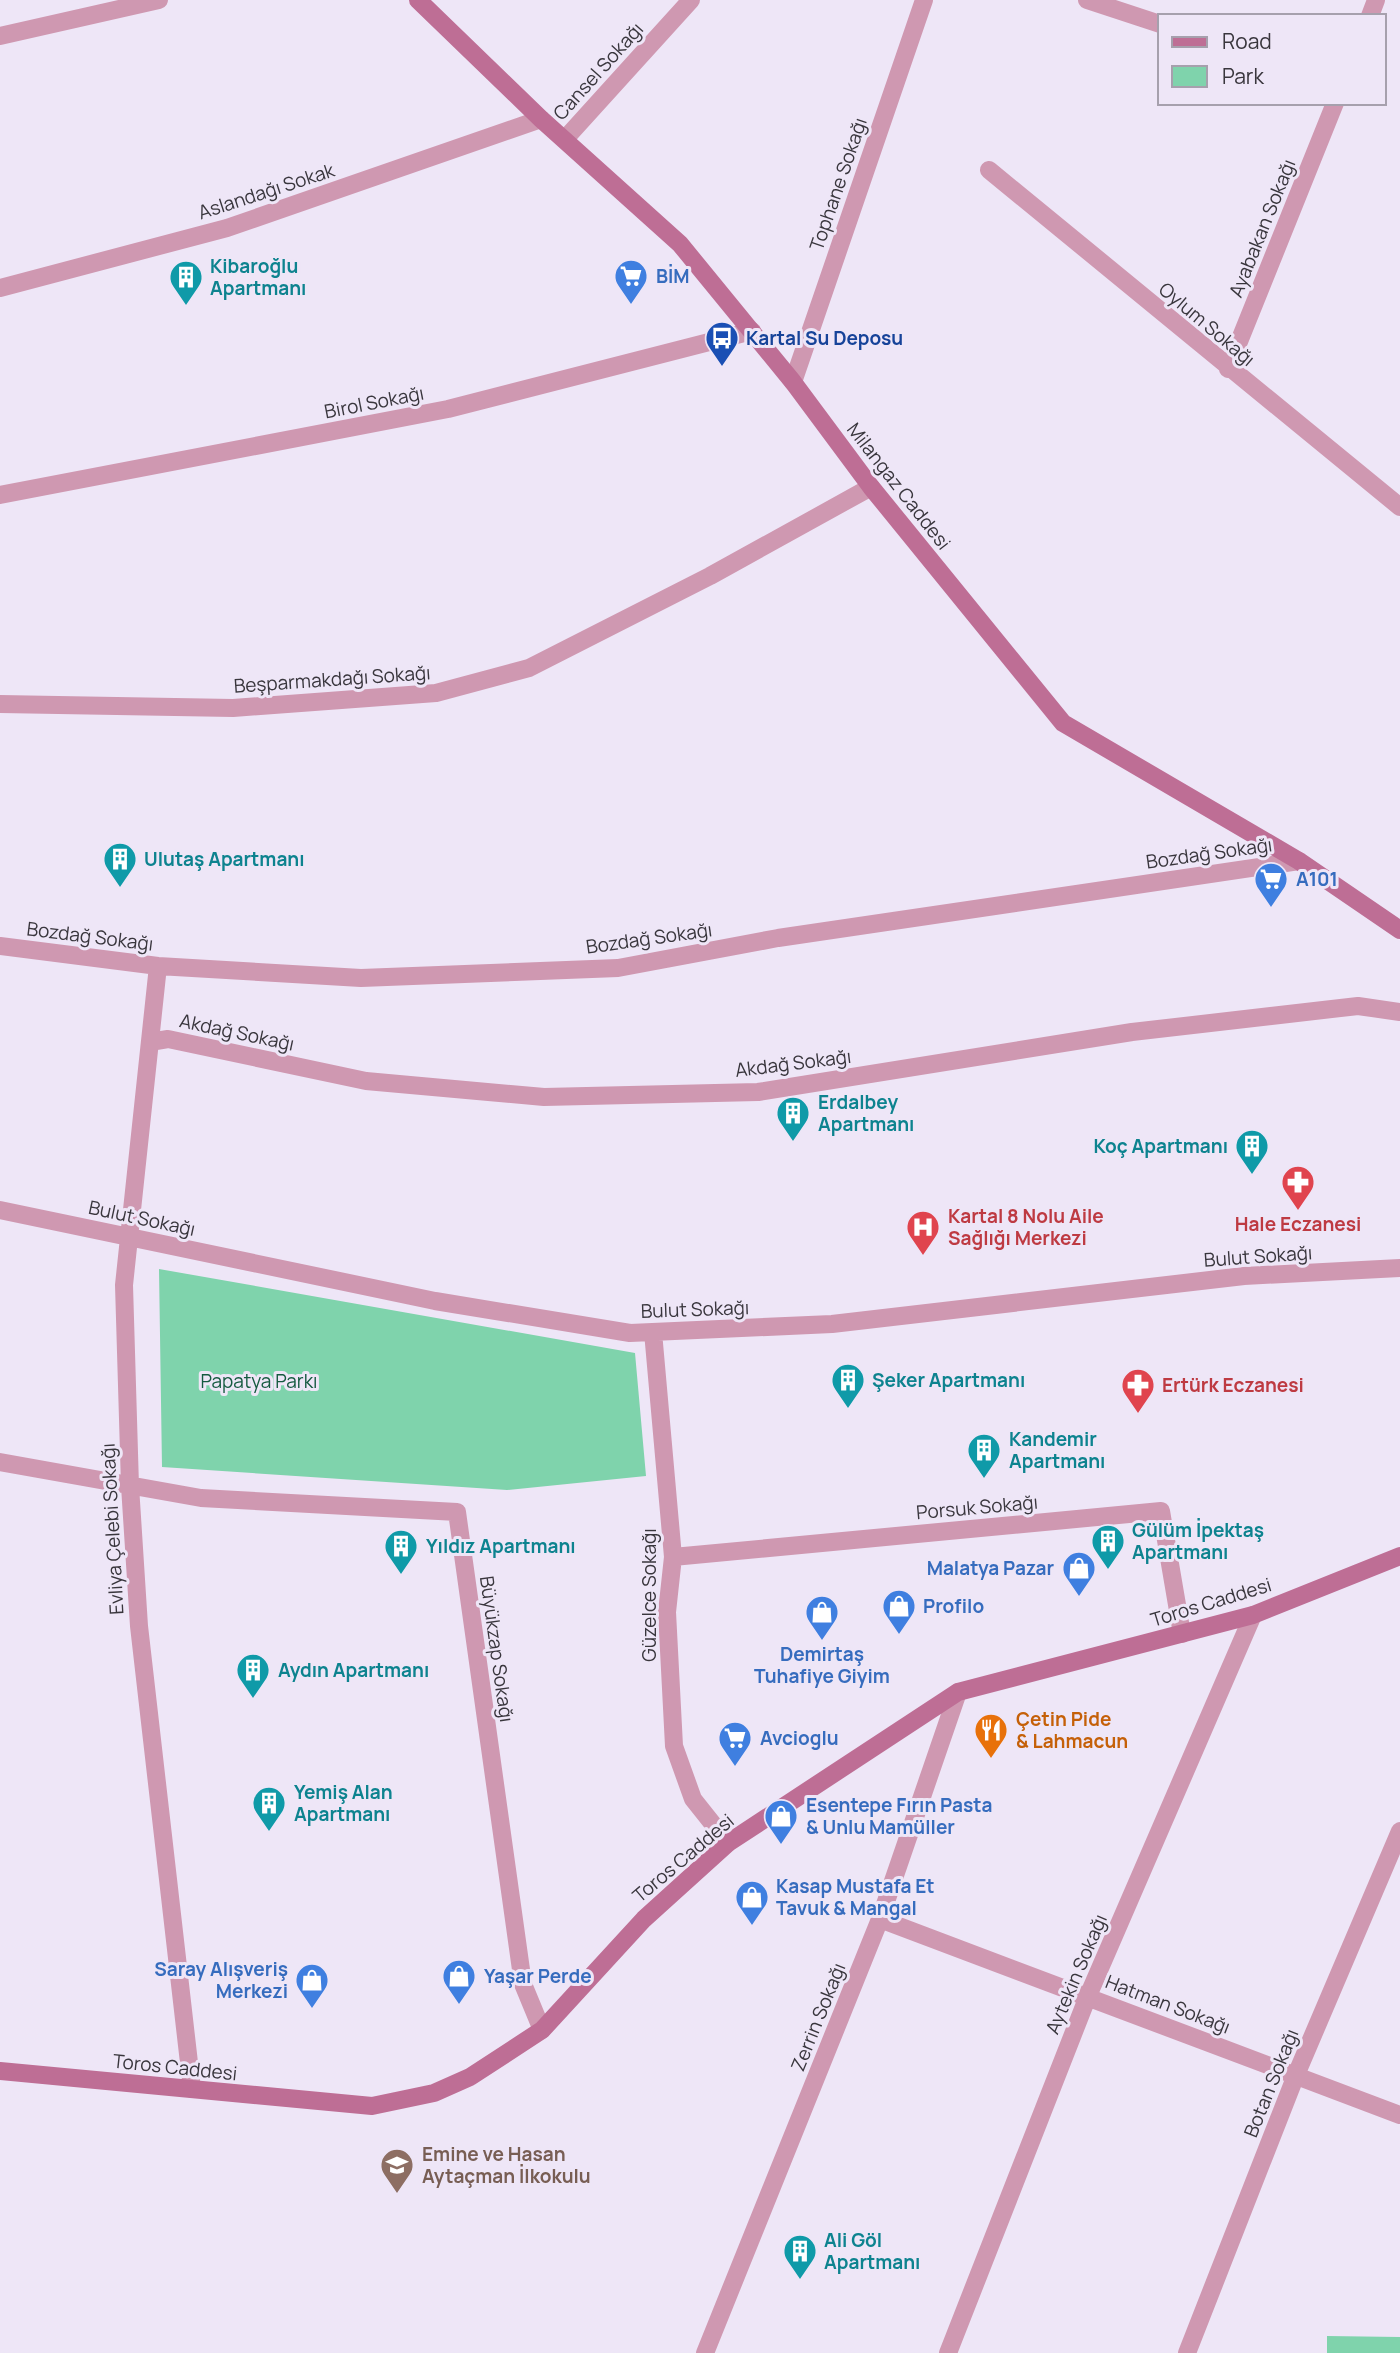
<svg xmlns="http://www.w3.org/2000/svg" width="1400" height="2353" viewBox="0 0 1400 2353" font-family="Manrope,sans-serif">
	<rect width="100%" height="100%" fill="#eee6f7"/>
	<path fill="#7fd3ac" d="M159,1269L635,1353L646,1476L507,1490L162,1467Z
		M1327,2336L1400,2337V2353H1327Z"/>
	<g fill="none" stroke-linecap="round" stroke-linejoin="round">
		<path stroke="#cf98b1" stroke-width="18" d="M1087,0L1160,24
			M1370,16L1376,0
			M0,36L159,0
			M565,139L691,0
			M989,170L1400,507
			M0,288L227,228L541,119
			M1228,369L1335,103
			M793,382L924,0
			M0,495L448,409L752,331
			M0,704L233,708L436,693L529,668L710,576L871,487
			M0,946L158,966L361,978L618,968L778,938L1299,861
			M158,966L124,1285L130,1486L139,1626L192,2089
			M150,1042L168,1039L366,1081L544,1097L758,1092L1132,1032L1358,1006L1400,1012
			M0,1210L435,1301L630,1333L832,1324L1244,1276L1400,1268
			M653,1332L673,1557L667,1612L674,1746L693,1799L728,1843
			M0,1462L201,1498L457,1512L523,1984L542,2030
			M673,1557L1161,1511L1182,1634
			M880,1919L1400,2115
			M705,2353L880,1919L958,1692
			M948,2353L1088,1996L1253,1615
			M1187,2353L1296,2075L1400,1831"/>
		<path stroke="#be6e95" stroke-width="18" d="M418,0L541,119L680,244L793,382L871,487L1063,723L1299,861L1400,930
			M0,2071L372,2106L434,2093L470,2077L542,2030L644,1919L728,1843L958,1692L1253,1615L1400,1556"/>
	</g>
	<defs>
		<symbol id="supermarket-pin" viewBox="-11 -11 22 30"><path d="M0 17L-7.5 6A9.5 9.5 0 1 1 7.5 6Z" fill="#3f7fe0" stroke="#eee6f7"/><path d="M-6-5.5h2.5l.6 2H6L4.5 2H-2.5L-4.4-4H-6ZM-1.5 3.2a1.3 1.3 0 1 0 .1 0ZM3 3.2a1.3 1.3 0 1 0 .1 0Z" fill="#fff"/></symbol>
		<symbol id="building-pin" viewBox="-11 -11 22 30"><path d="M0 17L-7.5 6A9.5 9.5 0 1 1 7.5 6Z" fill="#0f9aa8" stroke="#eee6f7"/><path d="M-4-6H4V6H1V3H-1V6H-4ZM-2.5-4.3h1.7v1.8h-1.7ZM.8-4.3h1.7v1.8H.8ZM-2.5-1h1.7V.8h-1.7ZM.8-1h1.7V.8H.8Z" fill="#fff"/></symbol>
		<symbol id="bus-pin" viewBox="-11 -11 22 30"><path d="M0 17L-7.5 6A9.5 9.5 0 1 1 7.5 6Z" fill="#1a4fb4" stroke="#eee6f7"/><path d="M-5-6H5V4H4V6H2V4H-2V6H-4V4H-5ZM-3.5-4V0h7V-4ZM-3.5 1.2v1.5H-2V1.2ZM2 1.2v1.5H3.5V1.2Z" fill="#fff"/></symbol>
		<symbol id="pharmacy-pin" viewBox="-11 -11 22 30"><path d="M0 17L-7.5 6A9.5 9.5 0 1 1 7.5 6Z" fill="#e0444e" stroke="#eee6f7"/><path d="M-2-6h4v4h4v4h-4v4h-4v-4h-4v-4h4Z" fill="#fff"/></symbol>
		<symbol id="hospital-pin" viewBox="-11 -11 22 30"><path d="M0 17L-7.5 6A9.5 9.5 0 1 1 7.5 6Z" fill="#e0444e" stroke="#eee6f7"/><path d="M-5-5h3v3.5h4V-5h3V5h-3V1.5h-4V5h-3Z" fill="#fff"/></symbol>
		<symbol id="shop-pin" viewBox="-11 -11 22 30"><path d="M0 17L-7.5 6A9.5 9.5 0 1 1 7.5 6Z" fill="#3f7fe0" stroke="#eee6f7"/><path d="M-5-2.5h2.3a2.7 3.5 0 0 1 5.4 0H5L5.5 6h-11ZM-1.5-2.5h3a1.5 2.3 0 0 0-3 0Z" fill="#fff"/></symbol>
		<symbol id="restaurant-pin" viewBox="-11 -11 22 30"><path d="M0 17L-7.5 6A9.5 9.5 0 1 1 7.5 6Z" fill="#e8710a" stroke="#eee6f7"/><path d="M-5-6h1v4h1v-4h1v4h1v-4h1v5L-1.5 .5V6h-2V.5L-5-1ZM5-6V6H3V1.5H1.5Q1.5-4 5-6Z" fill="#fff"/></symbol>
		<symbol id="school-pin" viewBox="-11 -11 22 30"><path d="M0 17L-7.5 6A9.5 9.5 0 1 1 7.5 6Z" fill="#8d6e63" stroke="#eee6f7"/><path d="M0-5L7-2L0 1L-7-2ZM-4 1L0 2.5L4 1V4Q0 6-4 4Z" fill="#fff"/></symbol>
	</defs>
	<g fill-rule="evenodd">
		<use href="#supermarket-pin" x="612" y="257" width="38" height="52"/>
		<use href="#building-pin" x="167" y="258" width="38" height="52"/>
		<use href="#bus-pin" x="703" y="319" width="38" height="52"/>
		<use href="#building-pin" x="101" y="840" width="38" height="52"/>
		<use href="#supermarket-pin" x="1252" y="860" width="38" height="52"/>
		<use href="#building-pin" x="774" y="1094" width="38" height="52"/>
		<use href="#building-pin" x="1233" y="1127" width="38" height="52"/>
		<use href="#pharmacy-pin" x="1279" y="1163" width="38" height="52"/>
		<use href="#hospital-pin" x="904" y="1208" width="38" height="52"/>
		<use href="#building-pin" x="829" y="1361" width="38" height="52"/>
		<use href="#pharmacy-pin" x="1119" y="1366" width="38" height="52"/>
		<use href="#building-pin" x="965" y="1431" width="38" height="52"/>
		<use href="#building-pin" x="1089" y="1522" width="38" height="52"/>
		<use href="#building-pin" x="382" y="1527" width="38" height="52"/>
		<use href="#shop-pin" x="1060" y="1549" width="38" height="52"/>
		<use href="#shop-pin" x="880" y="1587" width="38" height="52"/>
		<use href="#shop-pin" x="803" y="1593" width="38" height="52"/>
		<use href="#building-pin" x="234" y="1651" width="38" height="52"/>
		<use href="#restaurant-pin" x="972" y="1711" width="38" height="52"/>
		<use href="#supermarket-pin" x="716" y="1719" width="38" height="52"/>
		<use href="#building-pin" x="250" y="1784" width="38" height="52"/>
		<use href="#shop-pin" x="762" y="1797" width="38" height="52"/>
		<use href="#shop-pin" x="733" y="1878" width="38" height="52"/>
		<use href="#shop-pin" x="440" y="1957" width="38" height="52"/>
		<use href="#shop-pin" x="293" y="1961" width="38" height="52"/>
		<use href="#school-pin" x="378" y="2146" width="38" height="52"/>
		<use href="#building-pin" x="781" y="2232" width="38" height="52"/>
	</g>
	<g text-anchor="middle" stroke-width="6" stroke-linejoin="round" paint-order="stroke">
		<g font-size="19" fill="#39363d" stroke="#eee6f7">
			<text transform="translate(598 71) rotate(-48)" y="7">Cansel Sokağı</text>
			<text transform="translate(838 184) rotate(-71)" y="7">Tophane Sokağı</text>
			<text transform="translate(266 191) rotate(-18)" y="7">Aslandağı Sokak</text>
			<text transform="translate(1262 228) rotate(-68)" y="7">Ayabakan Sokağı</text>
			<text transform="translate(1207 324) rotate(40)" y="7">Oylum Sokağı</text>
			<text transform="translate(374 402) rotate(-11)" y="7">Birol Sokağı</text>
			<text transform="translate(899 486) rotate(52)" y="7">Milangaz Caddesi</text>
			<text transform="translate(332 679) rotate(-4)" y="7">Beşparmakdağı Sokağı</text>
			<text transform="translate(1209 853) rotate(-8)" y="7">Bozdağ Sokağı</text>
			<text transform="translate(90 936) rotate(7)" y="7">Bozdağ Sokağı</text>
			<text transform="translate(649 938) rotate(-8)" y="7">Bozdağ Sokağı</text>
			<text transform="translate(237 1032) rotate(12)" y="7">Akdağ Sokağı</text>
			<text transform="translate(793 1063) rotate(-7)" y="7">Akdağ Sokağı</text>
			<text transform="translate(142 1218) rotate(12)" y="7">Bulut Sokağı</text>
			<text transform="translate(1258 1256) rotate(-4)" y="7">Bulut Sokağı</text>
			<text transform="translate(695 1309) rotate(-2)" y="7">Bulut Sokağı</text>
			<text transform="translate(977 1507) rotate(-5)" y="7">Porsuk Sokağı</text>
			<text transform="translate(112 1529) rotate(-93)" y="7">Evliya Çelebi Sokağı</text>
			<text transform="translate(649 1595) rotate(-90)" y="7">Güzelce Sokağı</text>
			<text transform="translate(1211 1602) rotate(-17)" y="7">Toros Caddesi</text>
			<text transform="translate(497 1649) rotate(82)" y="7">Büyükzap Sokağı</text>
			<text transform="translate(683 1858) rotate(-40)" y="7">Toros Caddesi</text>
			<text transform="translate(1076 1974) rotate(-67)" y="7">Aytekin Sokağı</text>
			<text transform="translate(1168 2004) rotate(21)" y="7">Hatman Sokağı</text>
			<text transform="translate(818 2017) rotate(-68)" y="7">Zerrin Sokağı</text>
			<text transform="translate(175 2067) rotate(6)" y="7">Toros Caddesi</text>
			<text transform="translate(1271 2083) rotate(-68)" y="7">Botan Sokağı</text>
		</g>
		<g font-size="19" font-weight="bold" fill="#0d838f" stroke="#eee6f7" text-anchor="start">
			<text x="210" y="273">Kibaroğlu<tspan x="210" dy="22">Apartmanı</tspan></text>
			<text x="144" y="866">Ulutaş Apartmanı</text>
			<text x="818" y="1109">Erdalbey<tspan x="818" dy="22">Apartmanı</tspan></text>
			<text x="1228" y="1153" text-anchor="end">Koç Apartmanı</text>
			<text x="872" y="1387">Şeker Apartmanı</text>
			<text x="1009" y="1446">Kandemir<tspan x="1009" dy="22">Apartmanı</tspan></text>
			<text x="1132" y="1537">Gülüm İpektaş<tspan x="1132" dy="22">Apartmanı</tspan></text>
			<text x="426" y="1553">Yıldız Apartmanı</text>
			<text x="278" y="1677">Aydın Apartmanı</text>
			<text x="294" y="1799">Yemiş Alan<tspan x="294" dy="22">Apartmanı</tspan></text>
			<text x="824" y="2247">Ali Göl<tspan x="824" dy="22">Apartmanı</tspan></text>
		</g>
		<g font-size="19" font-weight="bold" fill="#366cbe" stroke="#eee6f7" text-anchor="start">
			<text x="656" y="283">BİM</text>
			<text x="1296" y="886">A101</text>
			<text x="1054" y="1575" text-anchor="end">Malatya Pazar</text>
			<text x="923" y="1613">Profilo</text>
			<text x="822" y="1661" text-anchor="middle">Demirtaş<tspan x="822" dy="22">Tuhafiye Giyim</tspan></text>
			<text x="760" y="1745">Avcioglu</text>
			<text x="806" y="1812">Esentepe Fırın Pasta<tspan x="806" dy="22">&amp; Unlu Mamüller</tspan></text>
			<text x="776" y="1893">Kasap Mustafa Et<tspan x="776" dy="22">Tavuk &amp; Mangal</tspan></text>
			<text x="288" y="1976" text-anchor="end">Saray Alışveriş<tspan x="288" dy="22">Merkezi</tspan></text>
			<text x="484" y="1983">Yaşar Perde</text>
		</g>
		<g font-size="19" font-weight="bold" fill="#164399" stroke="#eee6f7" text-anchor="start">
			<text x="746" y="345">Kartal Su Deposu</text>
		</g>
		<g font-size="19" font-weight="bold" fill="#be3a42" stroke="#eee6f7" text-anchor="start">
			<text x="948" y="1223">Kartal 8 Nolu Aile<tspan x="948" dy="22">Sağlığı Merkezi</tspan></text>
			<text x="1298" y="1231" text-anchor="middle">Hale Eczanesi</text>
			<text x="1162" y="1392">Ertürk Eczanesi</text>
		</g>
		<g font-size="19" fill="#155a40" stroke="#eee6f7">
			<text x="259" y="1388">Papatya Parkı</text>
		</g>
		<g font-size="19" font-weight="bold" fill="#c56008" stroke="#eee6f7" text-anchor="start">
			<text x="1016" y="1726">Çetin Pide<tspan x="1016" dy="22">&amp; Lahmacun</tspan></text>
		</g>
		<g font-size="19" font-weight="bold" fill="#785e54" stroke="#eee6f7" text-anchor="start">
			<text x="422" y="2161">Emine ve Hasan<tspan x="422" dy="22">Aytaçman İlkokulu</tspan></text>
		</g>
	</g>
	<rect x="1158" y="14" width="228" height="91" fill="#eee6f7" stroke="#a6a0ad" stroke-width="2"/>
	<rect x="1172" y="37" width="35" height="10" fill="#be6e95" stroke="#a6a0ad" stroke-width="2"/>
	<text x="1222" y="49" font-size="21" fill="#39363d">Road</text>
	<rect x="1172" y="66" width="35" height="21" fill="#7fd3ac" stroke="#a6a0ad" stroke-width="2"/>
	<text x="1222" y="84" font-size="21" fill="#39363d">Park</text>
</svg>
